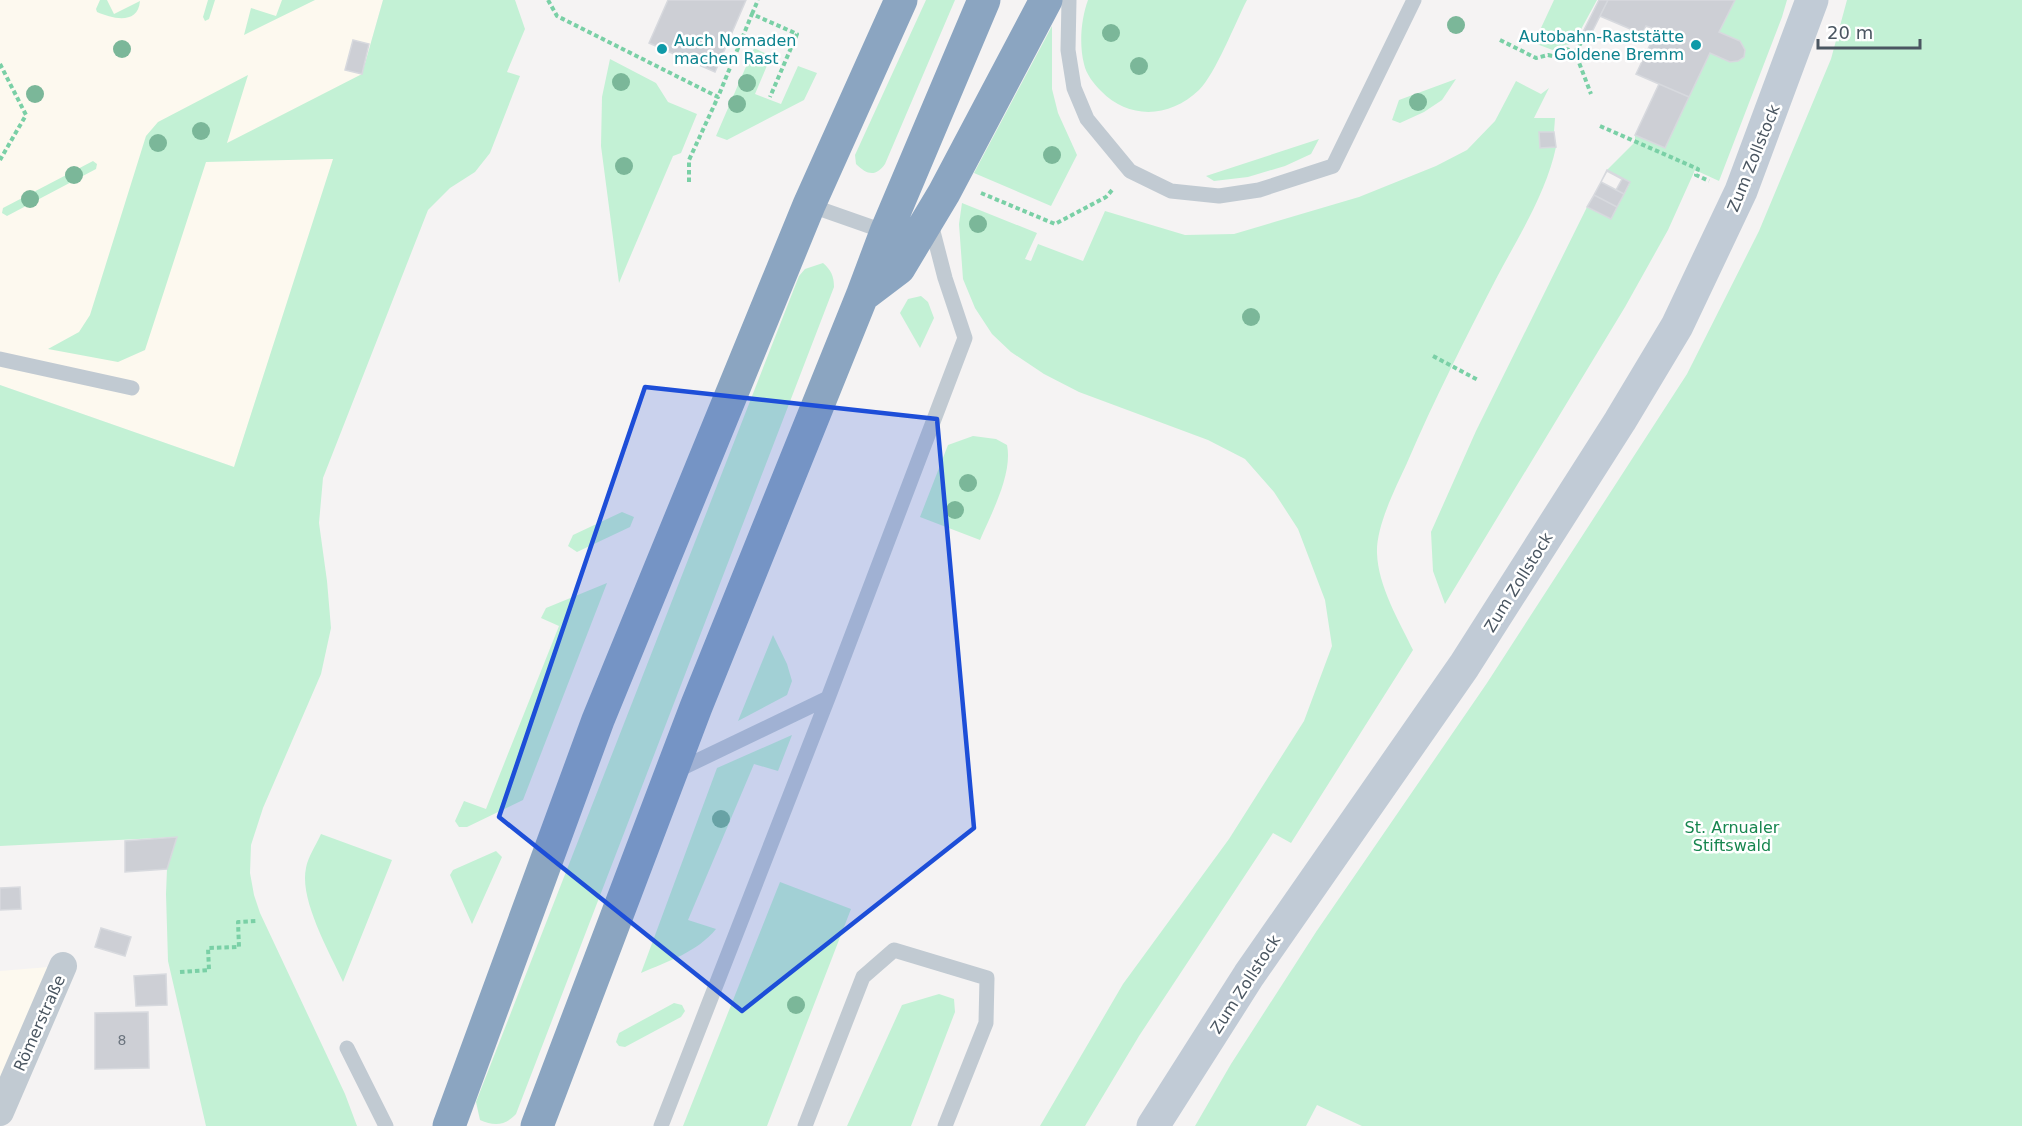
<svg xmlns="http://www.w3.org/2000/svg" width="2022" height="1126" viewBox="0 0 2022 1126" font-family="'DejaVu Sans',sans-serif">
	<rect width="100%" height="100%" fill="#f5f3f3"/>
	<path fill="#fdf9ef" d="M0,0H383L362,74L234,467L0,385Z
		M49,967L0,1082V971Z"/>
	<path fill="#c3f1d5" d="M100,0H107L114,14L140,1C138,25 113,19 97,12L96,9Z
		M208,0H215L209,19L205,21L203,17Z
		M282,0H315L244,35L251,8L276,16Z
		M383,0H515L525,29L507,72L520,76L490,153L475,172L450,188L428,210L323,478L319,523L327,581L331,628L321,674L263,808L251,845L250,873L254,895L260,913L345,1094L357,1126H206L168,961L166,894L167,869L177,837L0,846V385L234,467L333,159L206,162L145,350L118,362L48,349L79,332L90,315L146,136L158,122L248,75L227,143L362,74Z
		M926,0H955L885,164C876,177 867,175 856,164L855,155Z
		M1088,0H1247C1235,23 1216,73 1199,90C1170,118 1129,120 1101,91C1094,84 1086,74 1084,64C1079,44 1081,19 1088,0Z
		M1554,0H1597L1573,44L1564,45L1558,52L1534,43Z
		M1735,0H1787L1782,17L1719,181L1695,170L1668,230L1625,307L1445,604L1433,571L1431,532L1476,431L1587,207L1611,219L1630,183L1607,170L1635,142V135L1665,147L1710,53C1722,58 1732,65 1744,57L1745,50L1719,32Z
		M1847,0H2022V1126H1362L1317,1105L1306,1126H1195L1231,1064L1316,932L1487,683L1687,374L1759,231L1831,59Z
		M1052,26V89L1058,113L1077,155L1051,206L974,173Z
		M754,48L771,56L755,94L781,104L798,66L817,73L804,100L727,140L716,136Z
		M610,59L656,83L668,102L697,114L681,153L673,156L619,283L601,146L602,97Z
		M1456,79L1442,100L1424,112L1400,123L1392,120L1399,100Z
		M1516,81L1541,94L1549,88L1534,118H1555L1554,132L1539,133L1540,148L1556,147C1546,194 1518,237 1496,279C1465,339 1434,400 1407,463C1396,487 1376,526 1377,553C1378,586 1399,621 1413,650L1291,843L1273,833L1139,1036L1085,1126H1040L1123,984L1229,839L1304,721L1332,646L1325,600L1298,529L1274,492L1245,459L1208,440L1079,392L1044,374L1011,352L992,334L975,308L963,279L959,224L962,203L1037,233L1025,259L1031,261L1038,244L1083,261L1105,211L1185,235L1234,234L1359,197L1436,166L1467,150L1495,121Z
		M1319,139L1311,154L1285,166L1248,177L1214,181L1206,176Z
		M93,161L97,164L96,169L7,216L2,213L3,208Z
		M823,263C831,270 834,276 834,287L516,1114C505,1126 494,1126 480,1120L476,1102L799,276L805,269Z
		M921,296L928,302L934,318L920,348L900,313L908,299Z
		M973,436L996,439L1007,445C1013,474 991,514 980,540L920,517L948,445Z
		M622,512L634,517L630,527L577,552L568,546L573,535Z
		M607,583L523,800L467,827H459L455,821L464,801L486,809L559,626L541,618L546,608Z
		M773,635L787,664L792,681L787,695L738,721Z
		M792,735L778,771L754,764L688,920L716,929C697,952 669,961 641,973L717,768Z
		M321,834L392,860L343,982C330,953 299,900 306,868C308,857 316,845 321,834Z
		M496,851L502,857L472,924L450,875L453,870Z
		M780,882L851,909L767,1126H683Z
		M939,994L954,999L955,1012L911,1126H847L902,1005Z
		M674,1003L682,1005L685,1011L681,1017L625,1047L619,1046L616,1042L619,1033Z"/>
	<path fill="#cdcfd5" stroke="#d7d9de" stroke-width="1.5" fill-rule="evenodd" d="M668,0H746L715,72L649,43Z
		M1599,0H1608L1590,36L1583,32Z
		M1608,0H1735L1719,32L1740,41L1745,50L1744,57L1738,61L1730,62L1710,53L1689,97L1636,74L1657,30L1646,26L1642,34L1600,16Z
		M353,40L369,44L362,74L345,70Z
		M1659,84L1689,97L1665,148L1635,135Z
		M1539,132H1554L1556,147L1540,148Z
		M1607,170L1630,182L1624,194L1601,182ZM1607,171L1622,179L1616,190L1601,182Z
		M1601,182L1624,194L1617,207L1594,195Z
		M1594,195L1617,207L1611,219L1587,207Z
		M177,837L167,869L125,872V841Z
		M20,887L21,909L0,910V888Z
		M101,928L131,937L125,956L95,947Z
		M166,974L167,1005L136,1006L134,976Z
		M148,1012L149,1068L95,1069V1013Z"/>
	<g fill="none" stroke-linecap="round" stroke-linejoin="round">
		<path stroke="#7ad0a6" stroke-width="4" stroke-dasharray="4.5 3" stroke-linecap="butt" d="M548,0L557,16L718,97L752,14L797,34L770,97
			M752,14L758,0
			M1500,40L1536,58L1548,55L1560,58L1566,49L1575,52L1591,94
			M1575,52L1587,34
			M0,64L26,115L0,160
			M1600,126L1698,169L1696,175L1709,181
			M689,182V160L718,97
			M981,193L1055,224L1106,197L1113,189
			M1433,356L1478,380
			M180,972L209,970L208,948L239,947L238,922L257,921"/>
		<path stroke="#c1cad2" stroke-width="15" d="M1069,0L1068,50L1074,88L1087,119L1130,171L1171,191L1219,196L1259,190L1333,166L1414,0
			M809,205L886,232
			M0,359L132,388
			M676,771L828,698
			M347,1048L386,1126
			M661,1126L828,698L965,338L945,278L930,220
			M805,1126L863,977L894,950L987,978L986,1023L945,1126"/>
		<path stroke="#c1cad2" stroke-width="28" d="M0,1112L63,966"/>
		<path stroke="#c1cbd6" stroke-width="33" d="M1153,1126L1249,975L1464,666L1620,421L1677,326L1741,191L1812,0"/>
		<path stroke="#8ba5c1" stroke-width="33" d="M862,296L899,268L944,193L1046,0
			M449,1126L598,720L809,205L901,0
			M537,1126L696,707L862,296L886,232L984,0"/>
	</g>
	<g fill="#7bb799">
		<circle cx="1456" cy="25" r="9"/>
		<circle cx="1111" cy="33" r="9"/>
		<circle cx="122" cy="49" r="9"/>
		<circle cx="1139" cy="66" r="9"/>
		<circle cx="621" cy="82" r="9"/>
		<circle cx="747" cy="83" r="9"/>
		<circle cx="35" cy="94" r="9"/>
		<circle cx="1418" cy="102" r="9"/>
		<circle cx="737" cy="104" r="9"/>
		<circle cx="201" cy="131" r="9"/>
		<circle cx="158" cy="143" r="9"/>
		<circle cx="1052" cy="155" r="9"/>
		<circle cx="624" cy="166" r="9"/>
		<circle cx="74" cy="175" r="9"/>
		<circle cx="30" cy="199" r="9"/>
		<circle cx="978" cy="224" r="9"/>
		<circle cx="1251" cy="317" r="9"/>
		<circle cx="968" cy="483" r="9"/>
		<circle cx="955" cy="510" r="9"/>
		<circle cx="721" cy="819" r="9"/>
		<circle cx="796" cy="1005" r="9"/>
	</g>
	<path fill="#1d4ed8" fill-opacity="0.2" stroke="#1d4ed8" stroke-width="4.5" stroke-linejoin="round" d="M645,387L937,419L974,828L742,1011L499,817Z"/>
	<g fill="#0f9aa8" stroke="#fff" stroke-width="2">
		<circle cx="1696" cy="45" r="6"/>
		<circle cx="662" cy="49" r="6"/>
	</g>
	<g text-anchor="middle" stroke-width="5" stroke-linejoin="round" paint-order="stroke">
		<g font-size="14" fill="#6b747e">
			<text x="122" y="1045">8</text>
		</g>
		<g font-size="16" fill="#0d838f" stroke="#fff" text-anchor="end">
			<text x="1684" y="42">Autobahn-Raststätte<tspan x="1684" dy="18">Goldene Bremm</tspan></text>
			<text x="674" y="46" text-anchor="start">Auch Nomaden<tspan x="674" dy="18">machen Rast</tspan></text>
		</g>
		<g font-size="16" fill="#4a5661" stroke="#fff">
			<text transform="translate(1753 158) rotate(-68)" y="6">Zum Zollstock</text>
			<text transform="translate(1518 582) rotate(-58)" y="6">Zum Zollstock</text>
			<text transform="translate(1245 984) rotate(-57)" y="6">Zum Zollstock</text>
			<text transform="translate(39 1023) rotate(-66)" y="6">Römerstraße</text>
		</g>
		<g font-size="16" fill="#17864f" stroke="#fff">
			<text x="1732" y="833">St. Arnualer<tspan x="1732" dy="18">Stiftswald</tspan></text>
		</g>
	</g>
	<path d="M1818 39v9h102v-9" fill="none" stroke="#4a5661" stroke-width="3"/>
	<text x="1827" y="39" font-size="18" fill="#4a5661" stroke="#ffffff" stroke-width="4.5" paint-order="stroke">20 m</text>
</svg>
